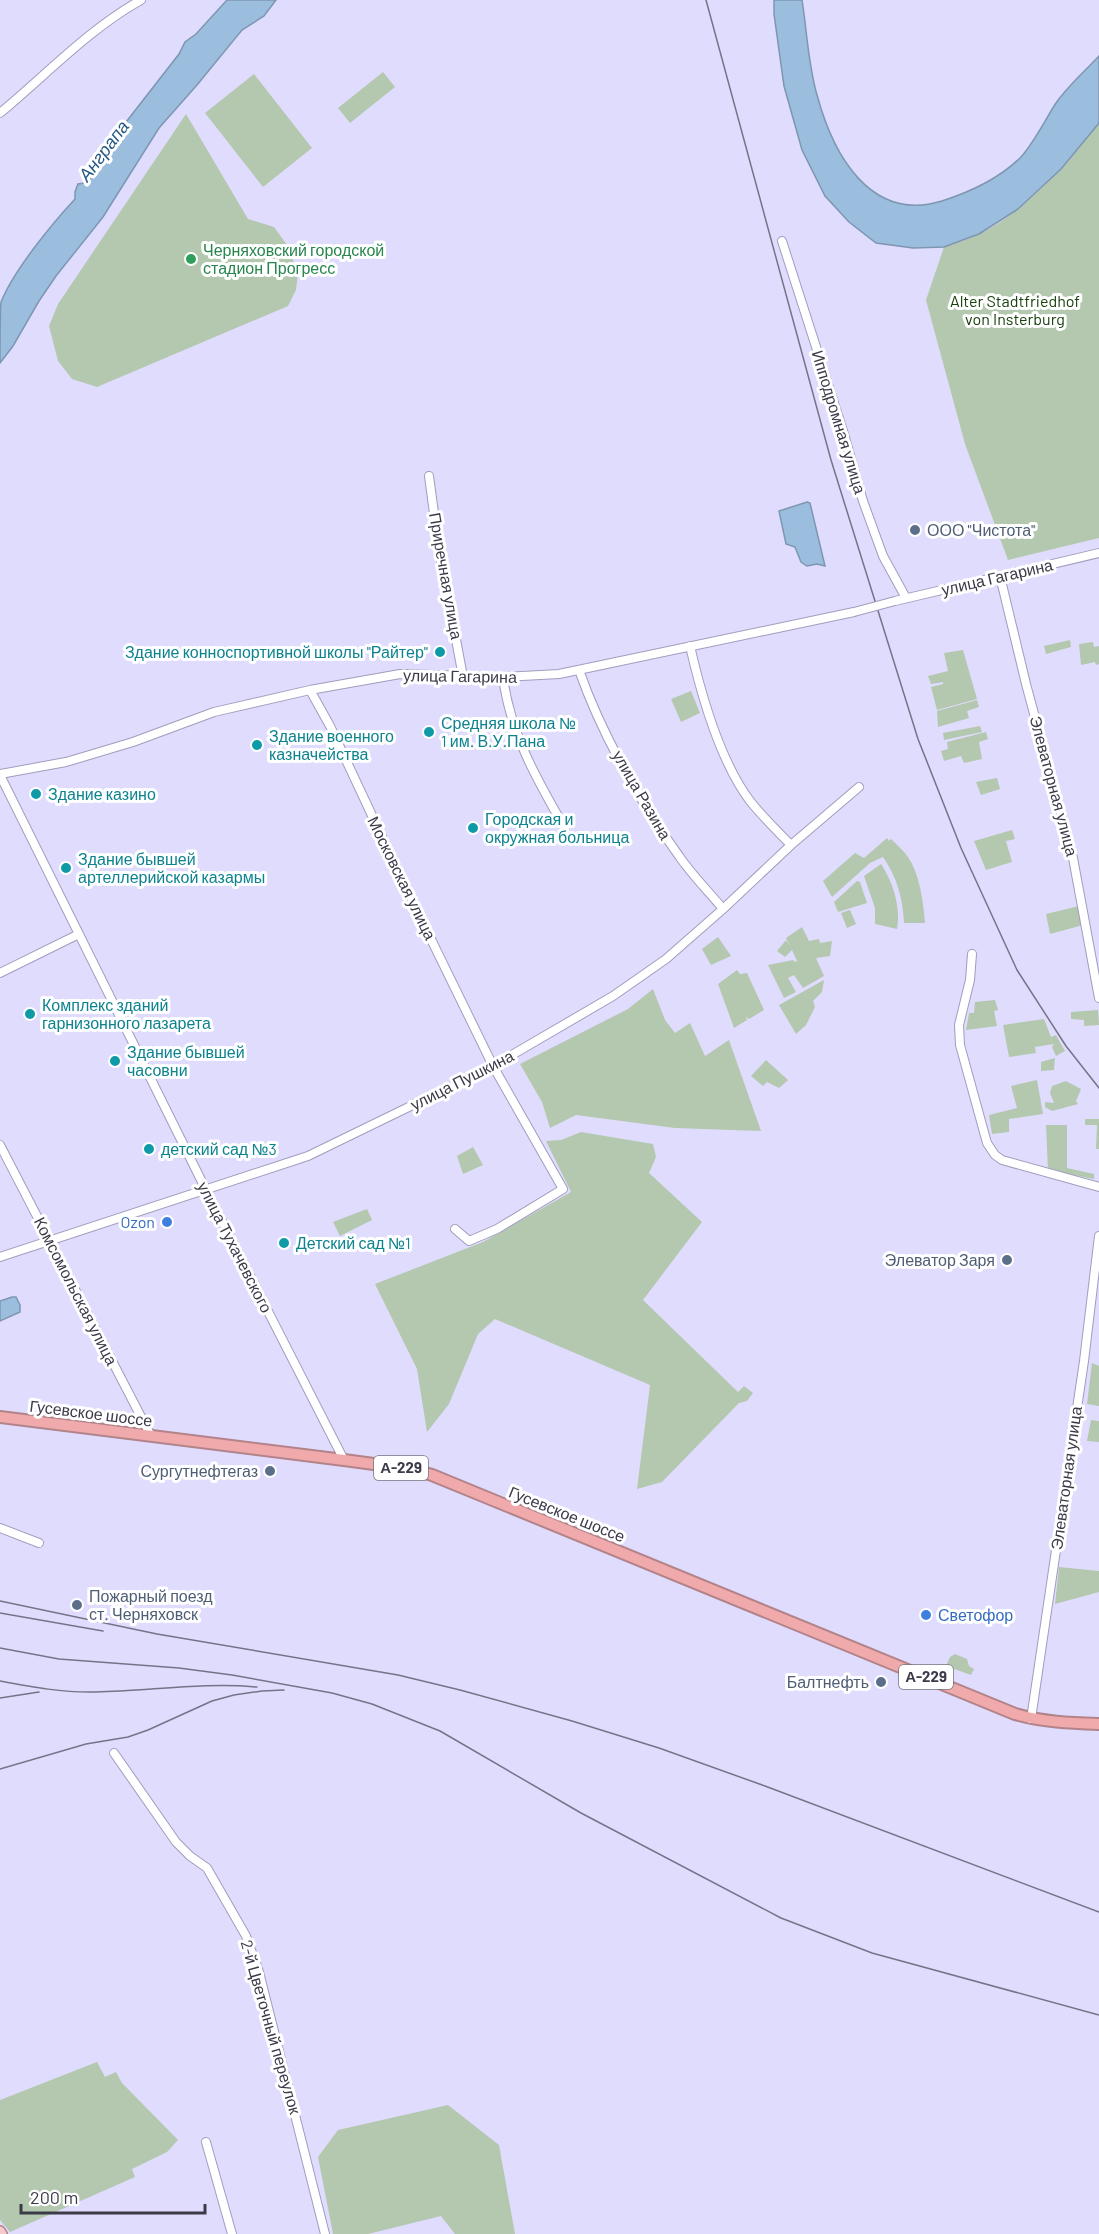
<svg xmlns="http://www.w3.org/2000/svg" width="1099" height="2234" viewBox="0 0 1099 2234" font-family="Barlow,sans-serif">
	<rect width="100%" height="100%" fill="#e0dcfe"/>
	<path fill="#b3c8ae" d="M383,72L395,87L350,123L338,108Z
		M254,74L312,148L263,187L205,113Z
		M186,114L248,219L274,227L287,245L298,273L296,290L288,306L97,387L72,379L58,361L49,326L58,304Z
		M1099,123V538L1008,560L965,444L926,300L944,247C956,243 968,240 979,234C1028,210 1065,164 1099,123Z
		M1070,640L1071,647L1046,654L1044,646Z
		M1093,642L1094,647L1099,646V664L1096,665L1095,662L1081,665L1079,644Z
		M963,650L977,699L937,710L931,687L943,684V682L931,684L928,676L948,671L944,653Z
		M691,691L700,713L681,722L671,699Z
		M977,700L979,707L967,711L969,718L938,727L937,711Z
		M980,726L982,732L944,740L943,733Z
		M986,732L988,739L979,742L982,759L964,763L961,756L944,761L941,751L948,749L947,742Z
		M997,778L1000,789L981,795L976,782Z
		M1012,830L1015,839L1006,841L1012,862L986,870L974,841Z
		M887,838L889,841L891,839C897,845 903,850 908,857C920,875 923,901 925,923H904C903,899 897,877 883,857L870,863L832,897L823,881L855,853L864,858Z
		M881,864C893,882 901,907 897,929L875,924V908L864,876Z
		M857,881L860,882L867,903L838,912L834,902Z
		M1079,906L1083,925L1050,934L1046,914Z
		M850,910L856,924L847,928L841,913Z
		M802,927L809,941L819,939L820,943L832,941L830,956L816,958L824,976L803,988L794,975L788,978L796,992L784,998L768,965L793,960L795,962L797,961L792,950L785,957L777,951L786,940L790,946L786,938Z
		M718,937L731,956L711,965L702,949Z
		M737,970L740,974L747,973L764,1010L749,1019L746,1017L747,1020L734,1028L718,984Z
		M824,980L822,992L813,1001L815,1007L806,1025L796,1034L779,1005Z
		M653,989L665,1020L675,1033L690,1023L705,1056L729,1040L761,1131L675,1128L576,1115L550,1128L542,1102L520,1064L628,1009Z
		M995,1000L998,1010L994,1011L997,1026L966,1030L969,1013H974L975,1002Z
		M1098,1010L1099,1025L1084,1026V1020L1071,1019V1012Z
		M1044,1019L1051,1037L1056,1035L1065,1051L1056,1056L1052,1047L1054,1044L1035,1047L1036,1053L1009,1057L1003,1025Z
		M1055,1058L1054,1070L1041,1071V1062Z
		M766,1060L788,1080L779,1088L767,1082L763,1086L751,1076Z
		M1037,1080L1043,1114L1009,1119V1132L992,1134L989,1115L1017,1108L1011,1086Z
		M1066,1081L1081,1089L1076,1101L1078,1104L1052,1111L1045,1107V1102L1054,1103L1050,1093L1052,1086Z
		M1085,1119H1099V1149H1096L1097,1125H1067V1168L1094,1174V1179L1048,1170L1046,1125H1085Z
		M581,1132L653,1144L656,1157L649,1173L702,1222L643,1300L738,1392L744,1386L753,1393L747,1401L739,1403L662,1482L637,1489L650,1385L495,1319L478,1334L449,1404L427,1432L417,1369L375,1284L483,1242L571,1192L546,1141L561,1140Z
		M473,1147L483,1165L463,1174L457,1156Z
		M367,1209L372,1220L340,1236L333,1222Z
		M1092,1363L1099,1366V1406L1087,1404Z
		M1091,1420L1099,1421V1442L1087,1441Z
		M1059,1567L1099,1571V1592L1055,1604Z
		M955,1654L967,1659L969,1666L974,1669L971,1675L946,1666L950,1657Z
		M97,2062L105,2077L116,2072L122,2083L178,2140L167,2152L132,2169L135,2177L10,2232L0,2220V2100Z
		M448,2105L499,2145L515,2234H455L441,2216L368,2234H333L318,2157L338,2130Z"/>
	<path fill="#9bbede" stroke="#7e96b1" stroke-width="1.5" d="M227,0H276L264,16L242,30L197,85L159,128L103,217L56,276L39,301L13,346L0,363C0,350 0,313 1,302C14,270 51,225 75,199V192L78,184L85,183L90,179L111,149L123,126L179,54L185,42L196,34Z
		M774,0H802C807,31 808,64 817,95C833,154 870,223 942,201C970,192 1000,178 1021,157C1035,141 1045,120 1056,103C1068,86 1085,71 1099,56V123L1061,169L1018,209L979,234L944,247L913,248L876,243L849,222L825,196L802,150L784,86L774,14Z
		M807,502L810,503L825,566L817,564L807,566L801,562L795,547L786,544L779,511Z
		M12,1297H16L20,1305V1312L0,1321V1301Z"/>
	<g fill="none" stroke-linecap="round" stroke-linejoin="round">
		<defs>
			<path id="minor" d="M0,113C46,75 89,29 141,0
				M782,241L844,434L863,501L883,556L906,598
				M429,476L438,543L463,677
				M1000,576L1026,684L1073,858L1099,998
				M895,601L1099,553
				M690,646C701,694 720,761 750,801C762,816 777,831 791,845
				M579,670C601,733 640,802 679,856C692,875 709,892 723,909
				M503,677C510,732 536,778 563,825
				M310,690L330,726L407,890L493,1066L563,1189L497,1229L469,1241L455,1229
				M0,774L66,762L133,742L214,712L310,690L400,674L503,677L559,674L854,612
				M0,775L206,1190L344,1460
				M972,954L970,980L959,1025L960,1045L987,1143L995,1155L1002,1160L1099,1187
				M0,973L79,934
				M0,1145L151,1436
				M0,1257L308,1156L493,1066L613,996L666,959L723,909L791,845L859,787
				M0,1528L39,1543
				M1031,1719L1084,1361L1099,1236
				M114,1753L176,1842L190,1856L207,1868L246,1936L259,1972L325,2234
				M206,2142L232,2234"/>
			<path id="major" d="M0,2231L2,2234"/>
			<path id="highway" d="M0,1417L344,1460L411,1469L432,1475L1015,1714C1043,1722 1070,1723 1099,1724"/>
		</defs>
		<use href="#minor" stroke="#a09dbd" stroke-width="10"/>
		<use href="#major" stroke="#b28389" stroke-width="12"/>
		<use href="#highway" stroke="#b28389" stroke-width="14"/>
		<use href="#minor" stroke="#fff" stroke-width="8"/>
		<use href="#major" stroke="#f7cccd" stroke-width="9"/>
		<use href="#highway" stroke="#f1aaac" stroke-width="10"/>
		<path stroke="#767388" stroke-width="1.5" d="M706,0L831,460L918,739L961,848L1017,970L1066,1046L1099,1088
			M0,1601L157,1634L398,1675L460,1690L572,1721L659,1748L765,1786L1099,1912
			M0,1613L103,1631
			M0,1648L59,1659L179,1668L232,1675L332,1693L372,1704L440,1731L581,1813L781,1918L872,1953L1099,2015
			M0,1681C32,1687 64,1693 96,1692C149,1691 204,1682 257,1687
			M0,1698L39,1692
			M0,1769L86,1744L128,1737L148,1730L212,1701L234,1695L262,1691L284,1690"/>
		<defs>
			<path id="minor-bridge" d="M854,612L895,601"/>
		</defs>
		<use href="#minor-bridge" stroke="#a09dbd" stroke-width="10" stroke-linecap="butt"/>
		<use href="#minor-bridge" stroke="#fff" stroke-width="8"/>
	</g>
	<circle fill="#2e9e5b" stroke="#fff" stroke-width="2" cx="191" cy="259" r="6"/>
	<g fill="#5c6f8a" stroke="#fff" stroke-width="2">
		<circle cx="915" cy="530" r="6"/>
		<circle cx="1007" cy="1260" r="6"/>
		<circle cx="270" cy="1471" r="6"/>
		<circle cx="77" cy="1605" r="6"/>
		<circle cx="881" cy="1682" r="6"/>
	</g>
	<g fill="#0f9aa8" stroke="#fff" stroke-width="2">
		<circle cx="440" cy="652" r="6"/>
		<circle cx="429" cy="732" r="6"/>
		<circle cx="257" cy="745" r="6"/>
		<circle cx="36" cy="794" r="6"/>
		<circle cx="473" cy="828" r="6"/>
		<circle cx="66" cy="868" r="6"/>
		<circle cx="30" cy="1014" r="6"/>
		<circle cx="115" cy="1061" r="6"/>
		<circle cx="149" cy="1149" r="6"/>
		<circle cx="284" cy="1243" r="6"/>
	</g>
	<g fill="#3f7fe0" stroke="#fff" stroke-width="2">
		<circle cx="167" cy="1222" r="6"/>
		<circle cx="926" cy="1615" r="6"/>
	</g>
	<g text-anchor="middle" stroke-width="6" stroke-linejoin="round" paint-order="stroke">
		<g fill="#fff" stroke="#76757f" stroke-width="1.5">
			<rect x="374" y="1456" width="54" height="24" rx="4.5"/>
			<rect x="899" y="1665" width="54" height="24" rx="4.5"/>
		</g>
		<g font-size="15" font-weight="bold" fill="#3c3a48">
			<text x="401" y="1473">А-229</text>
			<text x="926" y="1682">А-229</text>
		</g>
		<g font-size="16" fill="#27864d" stroke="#fff" text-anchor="start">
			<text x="203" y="256">Черняховский городской<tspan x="203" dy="18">стадион Прогресс</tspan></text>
		</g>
		<g font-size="16" fill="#19400c" stroke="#fff">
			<text x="1015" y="307">Alter Stadtfriedhof<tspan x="1015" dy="18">von Insterburg</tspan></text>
		</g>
		<g font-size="16" fill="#3c3a48" stroke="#fff">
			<text transform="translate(839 422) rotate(73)" y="6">Ипподромная улица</text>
			<text transform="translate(446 576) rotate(80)" y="6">Приречная улица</text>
			<text transform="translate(997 577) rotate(-13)" y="6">улица Гагарина</text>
			<text transform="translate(460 676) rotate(1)" y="6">улица Гагарина</text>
			<text transform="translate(1054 786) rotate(75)" y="6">Элеваторная улица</text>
			<text transform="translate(642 795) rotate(60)" y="6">улица Разина</text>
			<text transform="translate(402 878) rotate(64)" y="6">Московская улица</text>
			<text transform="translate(462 1080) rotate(-27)" y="6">улица Пушкина</text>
			<text transform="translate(235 1247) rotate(63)" y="6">улица Тухачевского</text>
			<text transform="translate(76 1291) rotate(63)" y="6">Комсомольская улица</text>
			<text transform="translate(91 1413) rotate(7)" y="6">Гусевское шоссе</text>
			<text transform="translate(1066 1478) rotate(-82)" y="6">Элеваторная улица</text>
			<text transform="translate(567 1514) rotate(22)" y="6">Гусевское шоссе</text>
			<text transform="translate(271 2027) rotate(74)" y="6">2-й Цветочный переулок</text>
		</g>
		<g font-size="16" fill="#4e5e75" stroke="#fff" text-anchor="end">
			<text x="927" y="536" text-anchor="start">ООО "Чистота"</text>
			<text x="995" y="1266">Элеватор Заря</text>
			<text x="258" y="1477">Сургутнефтегаз</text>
			<text x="89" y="1602" text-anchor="start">Пожарный поезд<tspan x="89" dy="18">ст. Черняховск</tspan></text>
			<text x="869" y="1688">Балтнефть</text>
		</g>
		<g font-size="16" fill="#0d838f" stroke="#fff" text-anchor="start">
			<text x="428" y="658" text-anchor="end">Здание конноспортивной школы "Райтер"</text>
			<text x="441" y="729">Средняя школа №<tspan x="441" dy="18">1 им. В.У.Пана</tspan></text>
			<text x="269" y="742">Здание военного<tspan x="269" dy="18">казначейства</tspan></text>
			<text x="48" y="800">Здание казино</text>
			<text x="485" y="825">Городская и<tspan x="485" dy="18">окружная больница</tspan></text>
			<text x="78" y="865">Здание бывшей<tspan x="78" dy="18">артеллерийской казармы</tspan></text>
			<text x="42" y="1011">Комплекс зданий<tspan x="42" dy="18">гарнизонного лазарета</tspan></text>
			<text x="127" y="1058">Здание бывшей<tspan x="127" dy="18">часовни</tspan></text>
			<text x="161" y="1155">детский сад №3</text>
			<text x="296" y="1249">Детский сад №1</text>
		</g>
		<g font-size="16" fill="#366cbe" stroke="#fff" text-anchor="end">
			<text x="155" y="1228">Ozon</text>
			<text x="938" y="1621" text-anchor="start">Светофор</text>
		</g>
		<g font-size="18" font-style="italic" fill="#245883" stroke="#fff">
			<text transform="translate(104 151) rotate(-53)" y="6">Анграпа</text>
		</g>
	</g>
	<path d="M21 2204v9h184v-9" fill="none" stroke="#3c3a48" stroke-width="3"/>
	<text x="30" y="2204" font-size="18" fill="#3c3a48" stroke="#ffffff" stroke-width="4.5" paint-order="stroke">200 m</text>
</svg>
